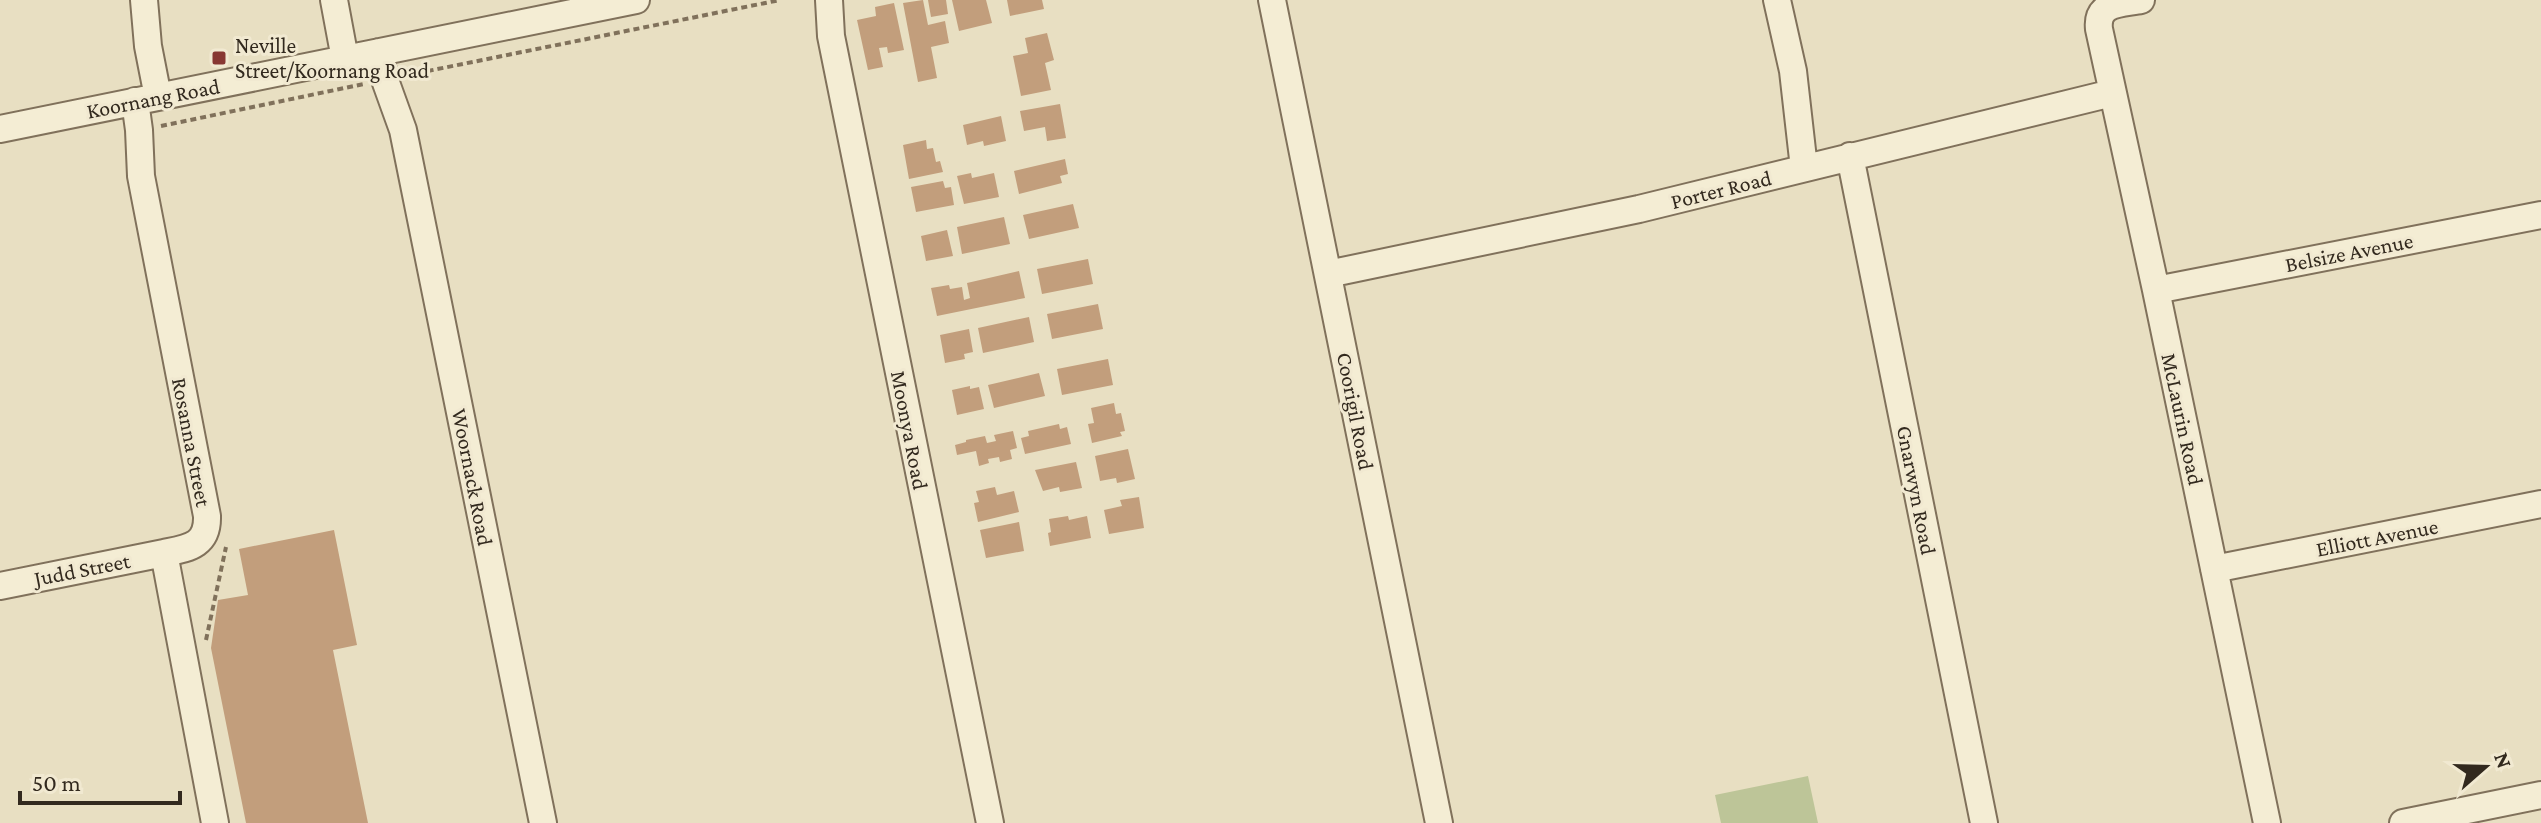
<svg xmlns="http://www.w3.org/2000/svg" width="2541" height="823" viewBox="0 0 2541 823" font-family="'Crimson Pro',serif">
	<rect width="100%" height="100%" fill="#e8dfc2"/>
	<path fill="#bdc598" d="M1808,776L1818,823H1721L1715,795Z"/>
	<path fill="#c29e7c" d="M923,0L928,25L945,21L949,43L931,47L937,78L918,82L903,3Z
		M928,0H946L948,14L931,17Z
		M952,0H986L992,23L959,31Z
		M1007,0H1042L1044,9L1010,16Z
		M894,3L904,50L888,53L887,47L879,48L883,67L868,70L857,20L876,16L875,7Z
		M1047,33L1054,60L1045,63L1051,90L1021,96L1013,56L1028,53L1025,38Z
		M1060,104L1066,138L1047,141L1045,127L1024,131L1020,111Z
		M1001,116L1006,141L984,146L983,141L967,145L963,125Z
		M926,140L927,149L933,148L936,162L940,161L943,172L909,179L903,145Z
		M1065,159L1068,174L1060,176L1062,183L1019,194L1014,171Z
		M971,173L972,178L994,173L999,197L964,204L957,176Z
		M943,181L945,188L951,187L954,205L916,212L911,187Z
		M1073,204L1079,228L1029,239L1023,215Z
		M1004,217L1010,244L962,254L957,227Z
		M947,230L953,256L926,261L921,236Z
		M1088,259L1093,284L1042,294L1037,269Z
		M1019,271L1025,298L937,316L931,288L949,285L950,289L962,287L964,300L970,298L967,283Z
		M1098,304L1103,329L1052,339L1047,314Z
		M1029,317L1034,342L983,353L978,328Z
		M969,329L973,352L964,354L965,359L945,363L940,335Z
		M1108,359L1113,385L1062,395L1057,369Z
		M1039,373L1045,396L994,408L988,385Z
		M970,386V389L979,387L984,409L957,415L952,390Z
		M1114,403L1116,414L1121,413L1125,431L1120,432L1122,436L1092,443L1088,424L1094,423L1091,408Z
		M1059,424L1060,429L1067,427L1071,444L1025,454L1021,438L1029,436L1028,431Z
		M1013,431L1017,448L1010,450L1012,459L1000,462L999,457L988,459L989,463L979,466L976,451L957,455L955,445L966,442V440L985,436L987,443L996,441L994,435Z
		M1128,449L1135,479L1117,483L1116,478L1100,481L1095,456Z
		M1076,462L1082,488L1060,492L1059,487L1043,491L1035,470Z
		M995,487L997,495L1014,491L1019,512L978,522L974,503L979,502L976,491Z
		M1139,497L1144,528L1109,534L1104,510L1122,506L1120,500Z
		M1068,516L1069,520L1087,516L1091,538L1050,546L1048,533L1051,532L1049,519Z
		M1019,522L1024,551L986,558L980,530Z
		M334,530L357,645L333,650L368,823H246L211,648L218,600L248,595L239,549Z"/>
	<g fill="none" stroke-linecap="round" stroke-linejoin="round">
		<defs>
			<path id="minor" d="M144,0L148,46L158,97
				M334,0L345,59
				M829,0L831,36L990,823
				M1272,0L1439,823
				M1777,0L1793,71L1804,168
				M2141,0C2121,4 2096,2 2099,29L2156,290L2267,823
				M379,52L385,80L403,130L543,823
				M135,101L139,130L141,176L207,516C208,546 188,548 164,553L215,823
				M0,129L636,0
				M1850,156L1984,823
				M1328,274L1639,209L2112,93
				M2156,290L2541,215
				M2214,569L2541,504
				M0,586L164,553
				M2403,823L2541,795"/>
		</defs>
		<use href="#minor" stroke="#80715b" stroke-width="30"/>
		<path stroke="#80715b" stroke-width="4" stroke-dasharray="6 4" stroke-linecap="butt" d="M408,75L780,0
			M161,126L364,84
			M206,640L226,547"/>
		<use href="#minor" stroke="#f4edd4" stroke-width="26"/>
	</g>
	<rect fill="#883732" stroke="#f1e9d1" stroke-width="3" x="211" y="50" width="16" height="16" rx="4"/>
	<g text-anchor="middle" stroke-width="6" stroke-linejoin="round" paint-order="stroke">
		<g font-size="22" fill="#32291e" stroke="#f1e9d1" text-anchor="start">
			<text x="235" y="53">Neville<tspan x="235" dy="25">Street/Koornang Road</tspan></text>
		</g>
		<g font-size="22" fill="#32291e" stroke="#f1e9d1">
			<text transform="translate(153 98) rotate(-11)" y="8">Koornang Road</text>
			<text transform="translate(1721 189) rotate(-14)" y="8">Porter Road</text>
			<text transform="translate(2349 252) rotate(-11)" y="8">Belsize Avenue</text>
			<text transform="translate(1356 411) rotate(79)" y="8">Coorigil Road</text>
			<text transform="translate(2183 419) rotate(78)" y="8">McLaurin Road</text>
			<text transform="translate(910 430) rotate(79)" y="8">Moonya Road</text>
			<text transform="translate(192 442) rotate(79)" y="8">Rosanna Street</text>
			<text transform="translate(473 477) rotate(79)" y="8">Woornack Road</text>
			<text transform="translate(1917 490) rotate(79)" y="8">Gnarwyn Road</text>
			<text transform="translate(2377 537) rotate(-11)" y="8">Elliott Avenue</text>
			<text transform="translate(82 569) rotate(-11)" y="8">Judd Street</text>
		</g>
	</g>
	<g transform="translate(2485 767) rotate(70)" stroke="#f1e9d1" stroke-width="6" paint-order="stroke">
	<path d="M0-6L14 30L0 20L-14 30Z" fill="#32291e"/>
	<text y="-12" font-size="22" font-weight="bold" text-anchor="middle" fill="#32291e">N</text>
	</g>
	<path d="M20 791v12h160v-12" fill="none" stroke="#32291e" stroke-width="4"/>
	<text x="32" y="791" font-size="24" fill="#32291e" stroke="#f1e9d1" stroke-width="6" paint-order="stroke">50 m</text>
</svg>
